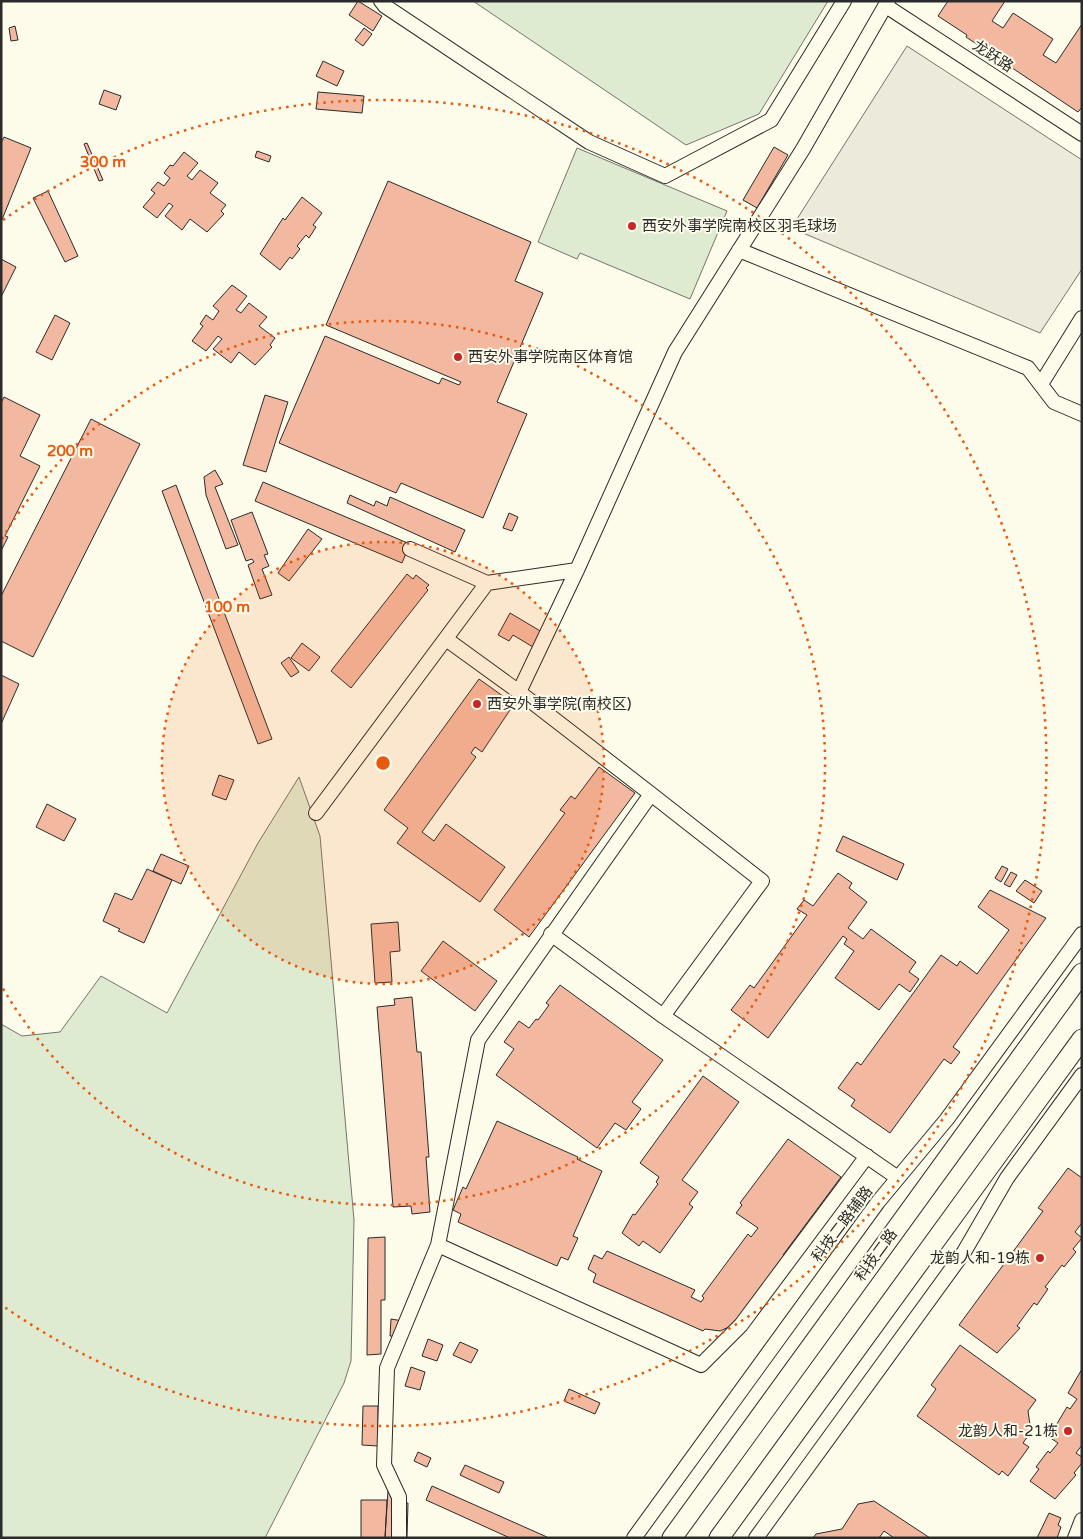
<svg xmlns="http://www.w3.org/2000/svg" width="1083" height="1539" viewBox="0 0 1083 1539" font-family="'Varela Round','Noto Sans SC',sans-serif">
	<rect width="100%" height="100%" fill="#fdfbea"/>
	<path fill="#deebd1" stroke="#74746e" d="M473,1H828L759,114L686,145Z
		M577,148L727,211L690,299L580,253L577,259L538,242Z
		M299,777L320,836L354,1220L351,1361L344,1383L265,1538H1V1024L22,1036L60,1032L101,976L167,1013L258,843Z"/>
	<path fill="#eceadb" stroke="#74746e" d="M907,46L1082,160V269L1040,333L803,233L797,219Z"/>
	<path fill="#f2b8a0" stroke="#2b2b2b" d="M358,1L382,16L373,31L349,15Z
		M948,1H1005L992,21L1003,28L1013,13L1053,39L1043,55L1056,63L1082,24V107L1078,112L966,37L967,35L938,16Z
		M15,26L18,40L11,41L9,28Z
		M364,28L372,34L363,46L355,40Z
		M323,61L344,71L337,86L316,76Z
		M104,90L121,96L116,110L99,104Z
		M318,92L364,96L362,113L316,109Z
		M4,137L31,148L1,222V143Z
		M87,143L103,180L99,181L84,144Z
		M774,147L788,155L757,208L743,200Z
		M257,151L271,156L269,162L255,157Z
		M184,152L198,163L187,176L192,180L200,170L218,183L210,193L226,205L221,211L224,214L207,232L190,219L182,230L165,216L173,206L169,203L157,218L143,207L155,193L151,190L158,182L164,186L170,178L164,173L170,165L173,166Z
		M388,181L531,242L515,281L543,293L497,402L527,414L483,518L401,483L396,493L279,443L325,336L439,384L442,378L459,385L461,382L326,325Z
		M48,191L78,256L65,262L33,198Z
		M302,197L322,213L313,225L316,227L309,238L306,235L297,246L300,249L292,259L290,257L280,270L260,254L283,218L285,220Z
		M1,259L16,267L1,297Z
		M232,285L247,296L236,310L241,313L249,303L267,317L259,326L275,338L270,345L272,347L255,365L239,352L231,363L213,349L222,339L218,336L206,351L192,341L203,326L200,324L206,315L213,320L219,311L213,306Z
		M55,315L70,323L52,360L36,352Z
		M265,395L288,402L266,472L243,465Z
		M4,397L40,415L20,456L40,466L5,536L8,537L1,551V403Z
		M91,419L140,444L33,657L1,641V596Z
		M215,470L223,484L215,487L238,545L226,549L206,495L204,477Z
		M263,482L410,544L402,563L255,501Z
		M176,485L272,739L258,744L162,491Z
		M350,495L374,506L376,501L387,506L390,497L465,530L455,552L347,503Z
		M252,512L268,554L264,555L269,566L262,569L272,595L260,599L248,565L254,562L252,559L246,561L231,520Z
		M509,513L518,517L512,531L503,528Z
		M308,529L322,539L289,581L278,573Z
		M407,574L413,579L416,575L429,585L426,588L428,590L351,688L331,671Z
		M510,613L542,632L533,647L513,635L509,641L498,635Z
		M302,643L320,657L309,671L291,658Z
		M289,657L299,672L291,677L281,663Z
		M1,675L19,684L1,724Z
		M479,679L514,704L482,752L475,747L471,753L476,757L422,832L434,841L446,824L505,867L480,902L397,843L408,828L384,810Z
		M599,767L635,793L529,937L494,910L565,813L560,810L571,796L575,799Z
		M219,775L234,780L226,800L212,795Z
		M47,804L76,819L64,841L36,827Z
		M843,836L904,864L897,880L836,851Z
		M161,854L189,866L181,884L153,871Z
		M1002,866L1008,869L1001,882L995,878Z
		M147,869L172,880L144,943L118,931L120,929L103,921L115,893L132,900Z
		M1011,872L1017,875L1010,887L1004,884Z
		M838,873L852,883L849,888L867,902L848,928L863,939L871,929L916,962L909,972L919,979L910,992L899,984L879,1010L835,978L854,951L844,944L847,939L843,936L768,1038L731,1010L750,985L754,988L807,915L797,909L804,900L813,906Z
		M1025,880L1042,891L1034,903L1016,891Z
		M990,890L1046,918L953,1047L960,1052L951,1064L944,1059L890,1133L851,1106L855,1100L838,1088L857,1062L861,1065L941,955L957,966L960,961L977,974L1009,930L978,907Z
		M398,922L400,951L390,952L392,982L375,983L371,924Z
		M443,941L497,981L475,1011L421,971Z
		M560,985L663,1060L632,1102L641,1109L626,1130L615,1123L597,1148L496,1075L514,1049L504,1042L519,1021L529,1028L536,1019L538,1020L549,1005L546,1003Z
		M412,997L417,1052H421L429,1157H426L430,1212L412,1214L411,1206L393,1207L377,1007L395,1005L394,999Z
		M703,1076L739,1102L682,1180L698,1192L689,1204L693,1207L660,1253L643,1241L639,1246L622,1233L633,1214L635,1215L658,1184L656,1182L659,1177L640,1163Z
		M497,1121L578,1157L577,1159L602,1171L573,1236L578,1238L568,1260L561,1257L557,1266L458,1222L461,1214L453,1210L463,1187L466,1189Z
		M788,1139L841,1177L783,1255L787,1258L740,1320L737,1318L731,1326L720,1331L705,1329L703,1331L593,1282L596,1274L588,1269L594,1255L602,1259L607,1251L695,1290L691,1297L701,1302L704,1298L702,1296L748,1234L751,1237L758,1228L736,1213L742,1205L740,1203Z
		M1068,1168L1082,1178V1223L1075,1232L1082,1238L1073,1249L1076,1252L1064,1267L1062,1265L1045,1287L1048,1289L1037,1305L1034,1303L1017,1326L1020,1328L997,1353L959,1325L1043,1211L1038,1208Z
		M385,1237V1300H381V1354L367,1355L368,1238Z
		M391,1319L403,1321L401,1337L390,1336Z
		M428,1339L443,1345L437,1361L422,1356Z
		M460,1342L478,1350L471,1363L453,1355Z
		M960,1345L1036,1400L1028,1411L1031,1432L1023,1443L1029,1447L1008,1476L1002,1471L999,1475L917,1416L936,1389L931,1385Z
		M411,1367L425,1372L420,1390L405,1386Z
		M1082,1369V1445L1076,1453L1082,1457V1463L1074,1473L1076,1475L1055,1499L1030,1481L1039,1469L1036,1467L1048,1451L1050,1453L1058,1443L1049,1437L1067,1407L1070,1409L1077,1399L1068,1393Z
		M569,1389L600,1403L595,1414L564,1401Z
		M363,1406H378V1446L362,1445Z
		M418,1452L431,1458L427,1467L414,1461Z
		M465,1465L504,1482L499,1493L460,1475Z
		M432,1486L547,1537V1538H510L426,1500Z
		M388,1490L401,1491L400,1503H408L407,1538H385Z
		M361,1500H387L385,1538H361Z
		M874,1501L930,1538H894L884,1531L879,1538H813L816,1534L842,1529L858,1504Z
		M1049,1513L1061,1518L1058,1525L1061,1527L1057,1538H1037Z"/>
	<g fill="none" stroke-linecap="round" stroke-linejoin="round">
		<defs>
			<path id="street" d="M381,1L385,6L589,142L665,176L771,120L844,1
				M886,6L1082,134
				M739,250L1028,368L1054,402L1082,414
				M1041,384L1082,318
				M410,549L487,583L577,570
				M519,692L577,570L675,352L803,149L888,1
				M651,794L762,881L663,1016
				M316,813L487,583
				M551,934L663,1016L898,1178
				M438,1245L701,1365L741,1325L867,1156
				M399,1538V1497L384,1465L387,1368L438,1245L478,1040L651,794L519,692L446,639
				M634,1538L878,1202L947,1119L1082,934
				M756,1538L964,1252L1007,1178L1082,1075
				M1075,1538L1082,1520"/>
			<path id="secondary" d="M672,1538L1082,973
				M719,1538L1082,1039"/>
		</defs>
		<use href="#street" stroke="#2b2b2b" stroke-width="16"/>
		<use href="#secondary" stroke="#2b2b2b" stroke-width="21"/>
		<use href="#street" stroke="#fdfbea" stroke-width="14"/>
		<use href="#secondary" stroke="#fdfbea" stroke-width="19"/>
	</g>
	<circle cx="383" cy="763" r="221" fill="#e8590c" fill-opacity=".12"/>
	<g fill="none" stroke="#e8590c" stroke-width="2.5" stroke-dasharray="2.5 5">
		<circle cx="383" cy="763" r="221"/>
		<path d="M2 539A442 442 0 1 1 2 987"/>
		<path d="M3 220A663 663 0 1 1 3 1306"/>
	</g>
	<g fill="#c62828" stroke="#fdfbea" stroke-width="2">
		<circle cx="632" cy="226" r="5"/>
		<circle cx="458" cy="357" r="5"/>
		<circle cx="477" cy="704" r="5"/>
		<circle cx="1040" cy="1258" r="5"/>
		<circle cx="1068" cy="1431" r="5"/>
	</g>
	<g text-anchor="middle" stroke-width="4" stroke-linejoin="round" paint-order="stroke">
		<g font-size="15" fill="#2b2b2b" stroke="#fdfbea">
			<text transform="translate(993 56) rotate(33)" y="5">龙跃路</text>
			<text transform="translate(842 1224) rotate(-53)" y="5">科技二路辅路</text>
			<text transform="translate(876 1255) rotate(-54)" y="5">科技二路</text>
		</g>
		<g font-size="15" fill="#2b2b2b" stroke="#fdfbea" text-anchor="start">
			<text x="642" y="231">西安外事学院南校区羽毛球场</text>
			<text x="468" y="362">西安外事学院南区体育馆</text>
			<text x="487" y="709">西安外事学院(南校区)</text>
			<text x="1030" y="1263" text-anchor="end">龙韵人和-19栋</text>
			<text x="1058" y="1436" text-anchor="end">龙韵人和-21栋</text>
		</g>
	</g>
	<circle cx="383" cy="763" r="8" fill="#e8590c" stroke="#fdfbea" stroke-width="2.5"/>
	<g font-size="15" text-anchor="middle" font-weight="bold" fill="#e8590c" stroke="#fdfbea" stroke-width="4" stroke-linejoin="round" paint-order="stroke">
		<text x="103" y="167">300 m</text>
		<text x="70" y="456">200 m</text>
		<text x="227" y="612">100 m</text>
	</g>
	<rect width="1083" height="1539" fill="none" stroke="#2b2b2b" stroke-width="5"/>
</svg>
